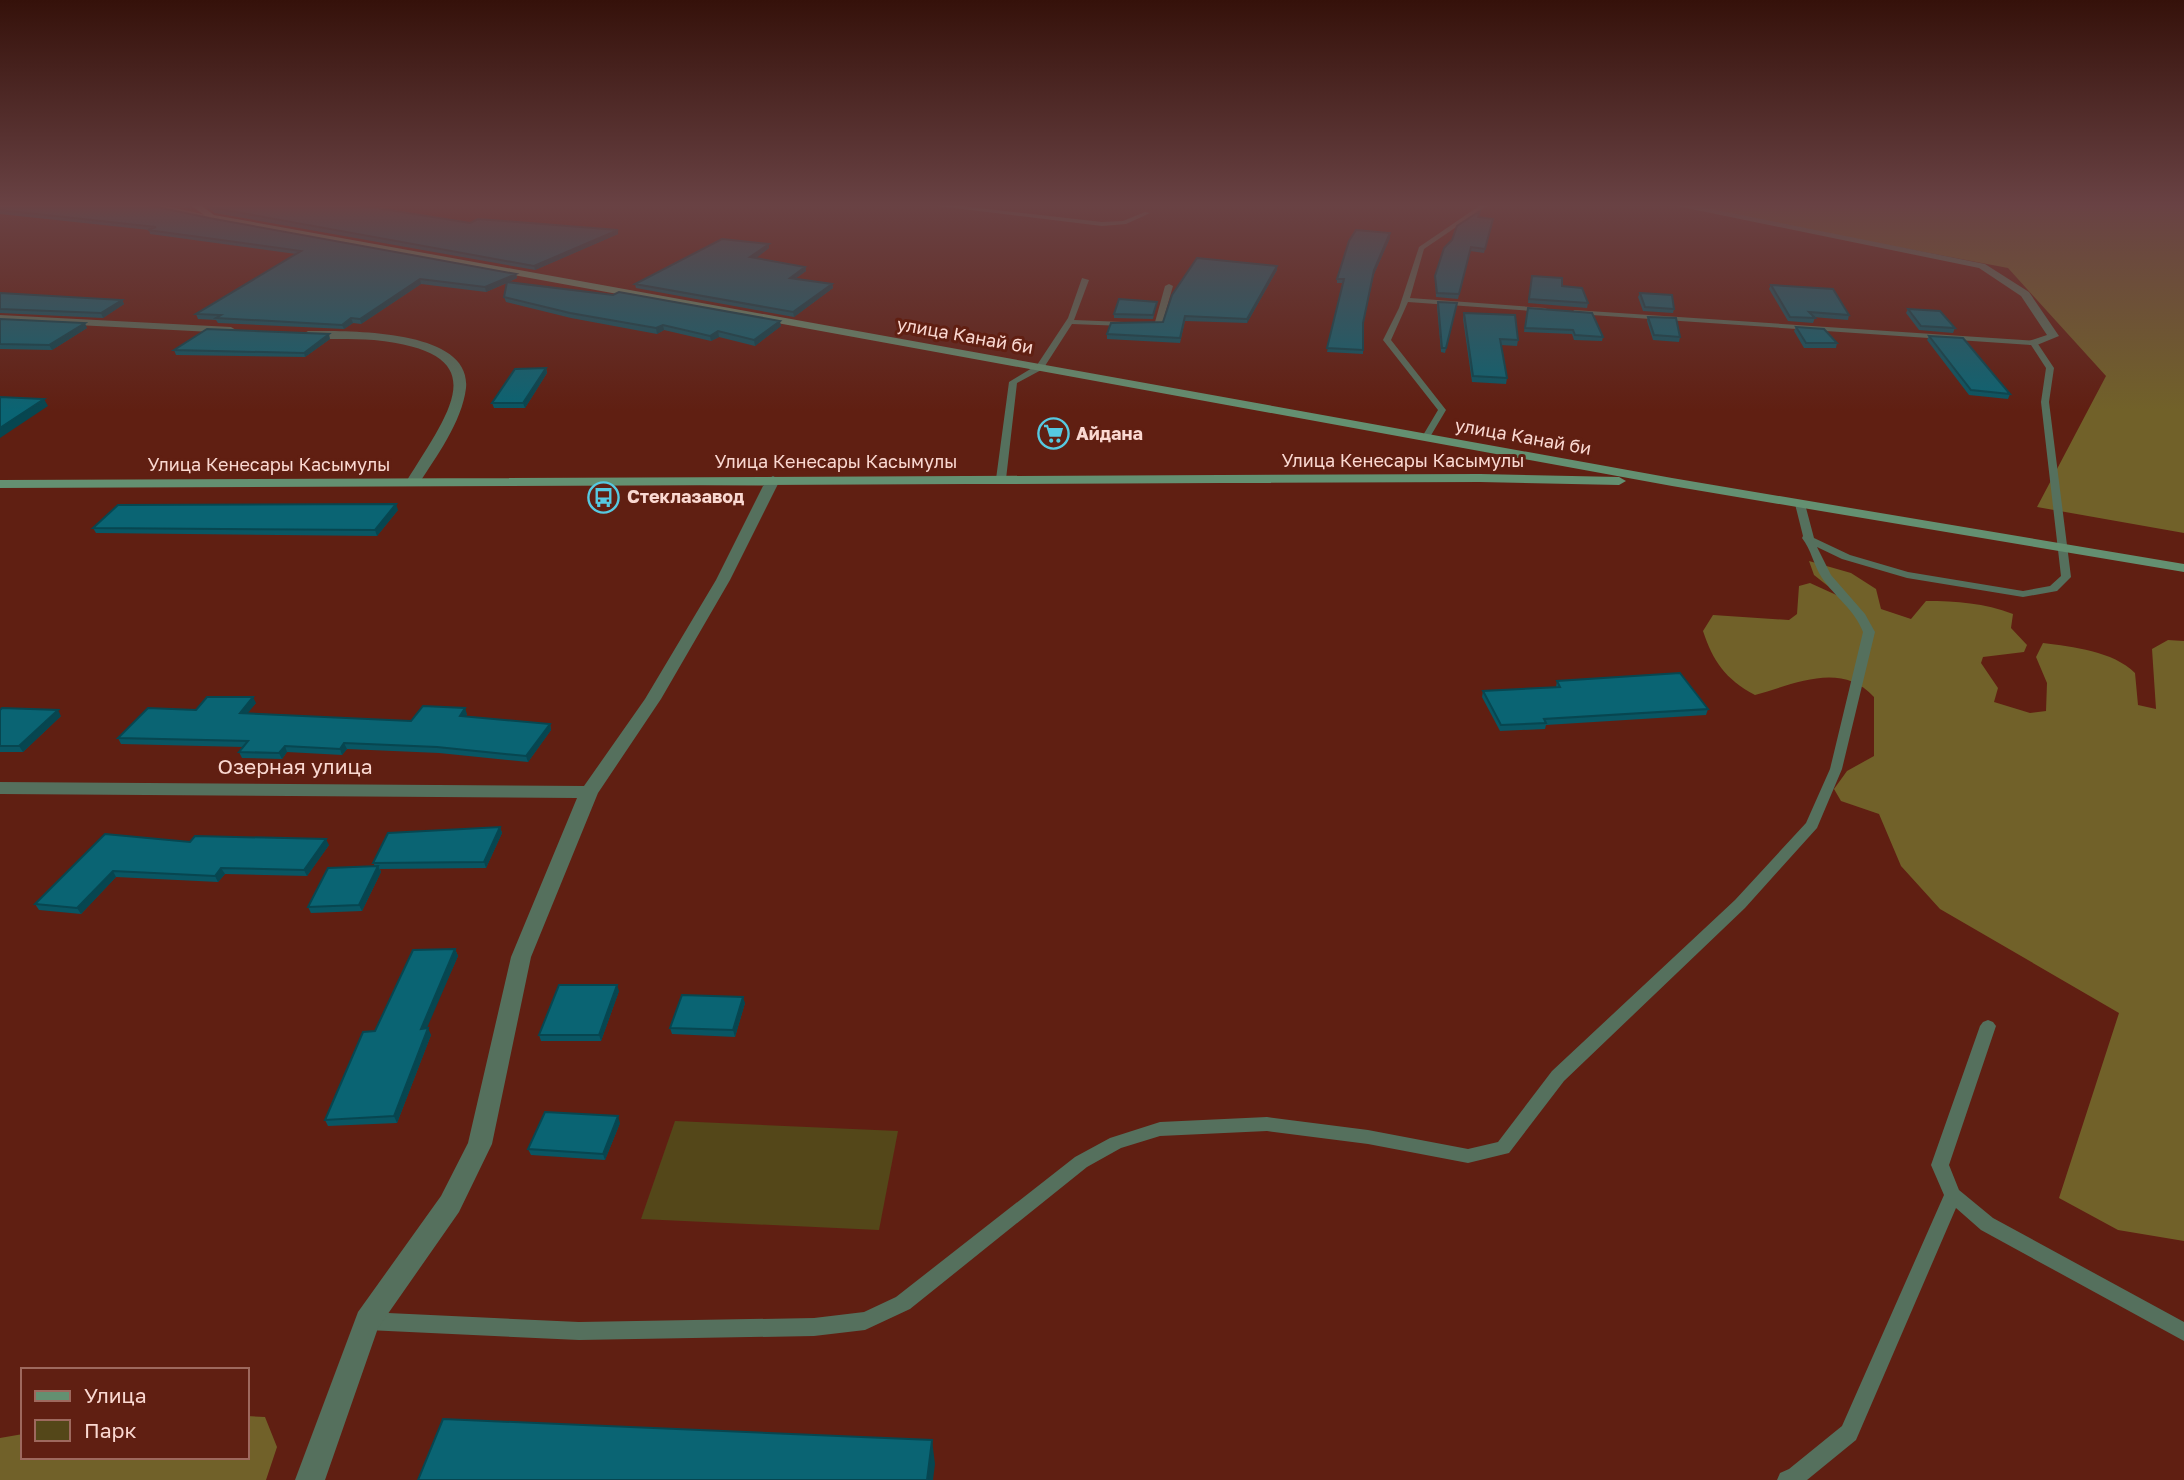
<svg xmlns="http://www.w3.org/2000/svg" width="2184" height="1480" viewBox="0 0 2184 1480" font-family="'Golos Text',sans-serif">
	<rect width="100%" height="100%" fill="#601f12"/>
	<path fill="#544719" d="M675,1121L898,1131L879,1230L641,1219Z"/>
	<path fill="#716129" d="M1672,204H2184V533L2037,507L2106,376L2008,268Z
		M1809,561L1851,573L1876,589L1881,609L1911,619L1926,601C1957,601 1984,603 2013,614L2011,628L2027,645L2024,652L1983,657L1981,663L1998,688L1994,702L2030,713L2046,711L2047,683L2036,657L2043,643C2073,647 2113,651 2135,673L2138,705L2156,709L2152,649L2168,640L2184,641V1241L2118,1230L2059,1198L2119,1013L1940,909L1901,866L1879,814L1841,801L1834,789L1847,771L1874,756V697C1841,661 1795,684 1755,695C1725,679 1713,661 1703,631L1713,615L1789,620L1797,614L1799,586L1810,583L1843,598L1814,575Z
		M247,1416L265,1417L277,1447L266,1480H0V1438L23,1434V1457H247Z"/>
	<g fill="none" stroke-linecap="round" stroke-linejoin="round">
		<path fill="#55705d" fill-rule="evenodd" d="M921,204H943L1102,222L1123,221L1145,212L1150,213L1126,224L1102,226Z
			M1482,204H1490L1424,249L1410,298L1545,308L1549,310L1545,312L1408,302L1391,340L1446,410L1430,437L1426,440L1422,437L1438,410L1383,340L1399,308L1419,247Z
			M1082,278L1089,280L1074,320L1124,322L1128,324L1124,326L1072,324L1043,369L1017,383L1006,479L1001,482L998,481L996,479L1009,382L1037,365L1068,318Z
			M1169,284L1173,286L1162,324L1158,326H1143V322H1155L1165,286Z
			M1574,310L2036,341L2054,368L2049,402L2071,577L2057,591L2023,597L1907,578L1842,559L1817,547L1831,575L1865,614L1875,632L1842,769L1817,828L1745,908L1564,1081L1509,1153L1468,1163L1368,1144L1267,1131L1160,1136L1121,1148L1087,1167L910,1309L865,1330L814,1336L579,1340L367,1330L360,1327L358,1321L360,1315L367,1312L579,1322L814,1318L864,1312L896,1297L1075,1157L1110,1138L1160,1122L1267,1117L1368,1130L1468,1149L1498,1142L1552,1071L1735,900L1806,823L1830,769L1863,632C1855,610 1835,597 1822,578C1814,566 1811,549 1802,538L1803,536L1795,504L1797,502L1800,501L1805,504L1814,538L1850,555L1908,572L2023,591L2050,586L2061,576L2041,402L2046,368L2031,345L1577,314L1573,312Z
			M1988,1020L1993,1022L1996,1026L1949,1165L1959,1190L1993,1218L2184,1322V1341L1981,1230L1956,1208L1856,1440L1807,1480H1777L1780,1473L1789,1469L1842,1426L1944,1195L1931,1165L1980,1026L1983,1022Z"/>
		<path fill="#55705d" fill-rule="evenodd" d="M137,204H157L216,217L211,220Z
			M1667,204H1686L1985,264L2029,292L2059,336L2037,345H2029V341L2047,335L2021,296L1979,268Z
			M0,315L231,327L236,330L231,333L0,321Z
			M308,331C346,331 472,328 466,388C462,422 436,457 418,485H408L406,482C451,409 498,353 374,340C351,338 327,341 304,336L303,334Z
			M773,476L780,480L730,580L661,699L598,793L531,957L492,1144L459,1212L378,1328L325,1480H295L358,1312L441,1196L468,1143L511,957L577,798L0,794V782L584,786L645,699L716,580L766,480Z"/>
		<path fill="#649071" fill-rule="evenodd" d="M189,204H199L214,215L1672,478L2184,564V572L1672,486L211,220Z
			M1480,474L1619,477L1626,481L1619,485L1480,482L0,488V480Z"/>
	</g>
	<path fill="#095663" d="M0,204L209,218L516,274L517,278L509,282L781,326L755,346L719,337L711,341L664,330L657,334L571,318L506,302L504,297L507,283L486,292L421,284L361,324L353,323L344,329L218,323L216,320L198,319L196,314L296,254L150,234L149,230L0,214Z
		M170,204H189L191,209Z
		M203,204H353L470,223L618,234L535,270L215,213Z
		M1493,219L1484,253L1470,251L1458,299L1436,297L1435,276Z
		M1390,238L1374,274L1363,324V354L1327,352L1343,283H1337V279Z
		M769,248L756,258L805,267L806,271L795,279L832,284L833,288L794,317L636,288L635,284Z
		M1277,266V270L1247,323L1185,321L1180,343L1107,339V334L1163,322Z
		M1532,276L1562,286L1588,303L1587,308L1528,303Z
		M1771,285L1849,315L1848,320L1813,317L1815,318L1813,323L1788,321L1769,289Z
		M0,293L122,300L124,304L103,318L0,313Z
		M1640,293L1674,309L1673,313L1643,311L1638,297Z
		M1157,302L1153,319L1114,318V314Z
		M1438,302L1457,303L1445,353L1441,352L1437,307Z
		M1528,308L1603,337L1602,341L1574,340L1572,334L1524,332Z
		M1908,309L1955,328L1953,333L1919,330L1906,313Z
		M1464,313L1518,340L1517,346L1501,345L1507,378L1506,384L1472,382L1463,319Z
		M1648,317L1680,337L1679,342L1653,340L1647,321Z
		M0,319L87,328L52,350L0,349Z
		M1796,327L1837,343L1836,348H1804L1794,331Z
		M1929,336L2010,394L2008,399L1969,395L1927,340Z
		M330,339L305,357L176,355L174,350Z
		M546,368L547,373L525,408H494L492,403Z
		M398,510L377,536L96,533L93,528Z
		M1557,681L1708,709L1706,715L1546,725L1545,729L1500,731L1482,697L1483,691L1556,687Z
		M256,703L247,713L411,721L467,714L466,716L550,724L551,730L528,762L439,753L347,749L342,755L287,752L282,759L242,758L239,752L243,747L121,744L118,738L196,710Z
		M0,710L61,716L23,752H0Z
		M500,827L502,833L486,868L380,869L381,872L362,911L311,913L308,907L375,866L373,863Z
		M105,834L190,842L329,845L307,876L225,874L218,882L116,877L81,914L39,910L35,904Z
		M455,949L458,956L426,1028L431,1035L397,1123L328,1126L325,1120L375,1031Z
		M619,991L601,1041H541L539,1035Z
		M745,1003L735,1037L672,1034L670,1028Z
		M620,1123L605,1160L531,1155L528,1149Z"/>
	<path fill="#074650" d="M618,230V234L535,270L534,266Z
		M1390,233V238L1374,274V270Z
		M769,244V248L751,262L750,257Z
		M1277,266V270L1247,323V319Z
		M805,267L806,271L790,282V278Z
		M516,274L517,278L486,292L485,287Z
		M420,279L421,284L361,324L360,319Z
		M832,284L833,288L794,317L793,312Z
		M122,300L124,304L103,318L101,313Z
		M351,318L353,323L344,329L342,325Z
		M780,321L781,326L755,346L754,340Z
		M85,323L87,328L52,350L49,345Z
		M663,325L664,330L657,334L656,328Z
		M718,331L719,337L711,341L710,336Z
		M329,334L330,339L305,357L304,353Z
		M546,368L547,373L525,408L523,403Z
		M44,399L48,406L0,438V428Z
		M396,504L398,510L377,536L375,530Z
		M253,697L256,703L243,719L240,713Z
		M465,708L467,714L462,722L460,716Z
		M58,710L61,716L23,752L19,746Z
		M550,724L551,730L528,762L526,756Z
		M344,743L347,749L342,755L340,749Z
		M285,746L287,752L282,759L279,753Z
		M500,827L502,833L486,868L484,862Z
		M326,839L329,845L307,876L304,870Z
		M378,866L381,872L362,911L359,905Z
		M221,868L225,874L218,882L215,876Z
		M113,871L116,877L81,914L77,908Z
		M455,949L458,956L424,1035L421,1029Z
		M617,985L619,991L601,1041L599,1035Z
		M743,997L745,1003L735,1037L733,1030Z
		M428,1028L431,1035L397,1123L394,1116Z
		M618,1116L620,1123L605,1160L603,1154Z
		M932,1440L935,1464L933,1480H927Z"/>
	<path fill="#0a6473" stroke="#074650" stroke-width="2" d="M0,204H143L209,218L516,274L485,287L420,279L360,319L351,318L342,325L216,318L221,315L196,314L301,251L148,230L156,227L0,210Z
		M207,204H352L470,223L478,219L618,230L534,266L214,208Z
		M1480,211L1478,217L1493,219L1485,249L1471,247L1459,294L1437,293L1435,276L1444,248L1452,240L1457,226Z
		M1356,230L1390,233L1374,270L1363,323V350L1327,348L1344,279H1337L1349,241Z
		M722,239L769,244L750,257L805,267L790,278L832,284L793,312L635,284Z
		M1197,258L1277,266L1247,319L1185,316L1180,338L1107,334L1111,323L1163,322L1172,295Z
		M1532,276L1562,278V286L1582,288L1588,303L1529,299Z
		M507,282L613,295L619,292L780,321L754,340L718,331L710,336L663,325L656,328L570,313L504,297Z
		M1771,285L1833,289L1849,315L1809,312L1815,318L1790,317Z
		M0,293L122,300L101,313L0,309Z
		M1640,293L1672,295L1674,309L1645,307Z
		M1119,299L1157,302L1153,315L1114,314Z
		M1438,302L1457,303L1446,348H1442Z
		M1528,308L1592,313L1603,337L1575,335L1573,330L1525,328Z
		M1908,309L1940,311L1955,328L1921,326Z
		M1464,313L1515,315L1518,340L1500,339L1507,378L1473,376Z
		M1648,317L1676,318L1680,337L1654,335Z
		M0,319L85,323L49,345L0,344Z
		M1796,327L1824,329L1837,343H1806Z
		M207,329L329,334L304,353L174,350Z
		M1929,336L1963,338L2010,394L1971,390Z
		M546,368L523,403H492L515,369Z
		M0,397L44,399L0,428Z
		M396,504L375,530L93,528L118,505Z
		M1680,673L1708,709L1544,719L1546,723L1501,725L1483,691L1560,687L1557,681Z
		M207,697H253L240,713L411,721L423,706L465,708L460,716L550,724L526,756L437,747L344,743L340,749L285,746L279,753L239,752L248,741L118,738L148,708L196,710Z
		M2,708L58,710L19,746H0V710Z
		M500,827L484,862L373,863L388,833Z
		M105,834L190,842L195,836L326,839L304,870L221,868L215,876L113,871L77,908L35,904Z
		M378,866L359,905L308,907L328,868Z
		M455,949L421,1029L428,1028L394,1116L325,1120L363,1032L375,1031L413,950Z
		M559,985H617L599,1035H539Z
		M682,995L743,997L733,1030L670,1028Z
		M545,1112L618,1116L603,1154L528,1149Z
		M443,1419L932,1440L927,1480H418Z"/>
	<linearGradient id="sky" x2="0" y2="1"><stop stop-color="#35110a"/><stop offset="0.5" stop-color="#694244"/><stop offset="1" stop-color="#694244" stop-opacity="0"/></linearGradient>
	<rect width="2184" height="411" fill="url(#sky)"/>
	<defs>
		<symbol id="supermarket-ring" viewBox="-11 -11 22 22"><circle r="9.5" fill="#601f12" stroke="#56c9e1" stroke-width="1.5"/><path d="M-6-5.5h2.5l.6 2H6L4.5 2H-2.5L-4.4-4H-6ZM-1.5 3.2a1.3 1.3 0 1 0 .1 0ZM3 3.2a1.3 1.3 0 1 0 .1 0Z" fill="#56c9e1"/></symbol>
		<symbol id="bus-ring" viewBox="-11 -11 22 22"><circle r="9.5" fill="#601f12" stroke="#56c9e1" stroke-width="1.5"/><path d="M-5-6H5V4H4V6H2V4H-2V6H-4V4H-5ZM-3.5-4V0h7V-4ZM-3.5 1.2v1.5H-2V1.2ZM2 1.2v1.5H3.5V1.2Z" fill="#56c9e1"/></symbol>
	</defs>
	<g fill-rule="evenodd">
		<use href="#supermarket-ring" x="1036" y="416" width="35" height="35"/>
		<use href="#bus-ring" x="586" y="480" width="35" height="35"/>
	</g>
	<g text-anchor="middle" stroke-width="6" stroke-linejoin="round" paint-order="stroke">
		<g font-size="18" fill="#fad8d1" stroke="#601f12">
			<text transform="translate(965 336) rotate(10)" y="6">улица Канай би</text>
			<text transform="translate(1523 437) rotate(10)" y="6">улица Канай би</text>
			<text x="1403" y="467">Улица Кенесары Касымулы</text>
			<text x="836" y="468">Улица Кенесары Касымулы</text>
			<text x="269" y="471">Улица Кенесары Касымулы</text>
		</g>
		<g font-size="18" font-weight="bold" fill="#fad8d1" stroke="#601f12" text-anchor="start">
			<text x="1076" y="440">Айдана</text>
			<text x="627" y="503">Стеклазавод</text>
		</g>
		<g font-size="21" fill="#fad8d1" stroke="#601f12">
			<text x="295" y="774">Озерная улица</text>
		</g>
	</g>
	<rect x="21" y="1368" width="228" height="91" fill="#601f12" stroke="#9e695e" stroke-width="2"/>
	<rect x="35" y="1391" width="35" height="10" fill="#649071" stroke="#9e695e" stroke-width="2"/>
	<text x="84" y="1403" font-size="21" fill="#fad8d1">Улица</text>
	<rect x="35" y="1420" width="35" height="21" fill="#544719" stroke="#9e695e" stroke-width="2"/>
	<text x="84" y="1438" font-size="21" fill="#fad8d1">Парк</text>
</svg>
